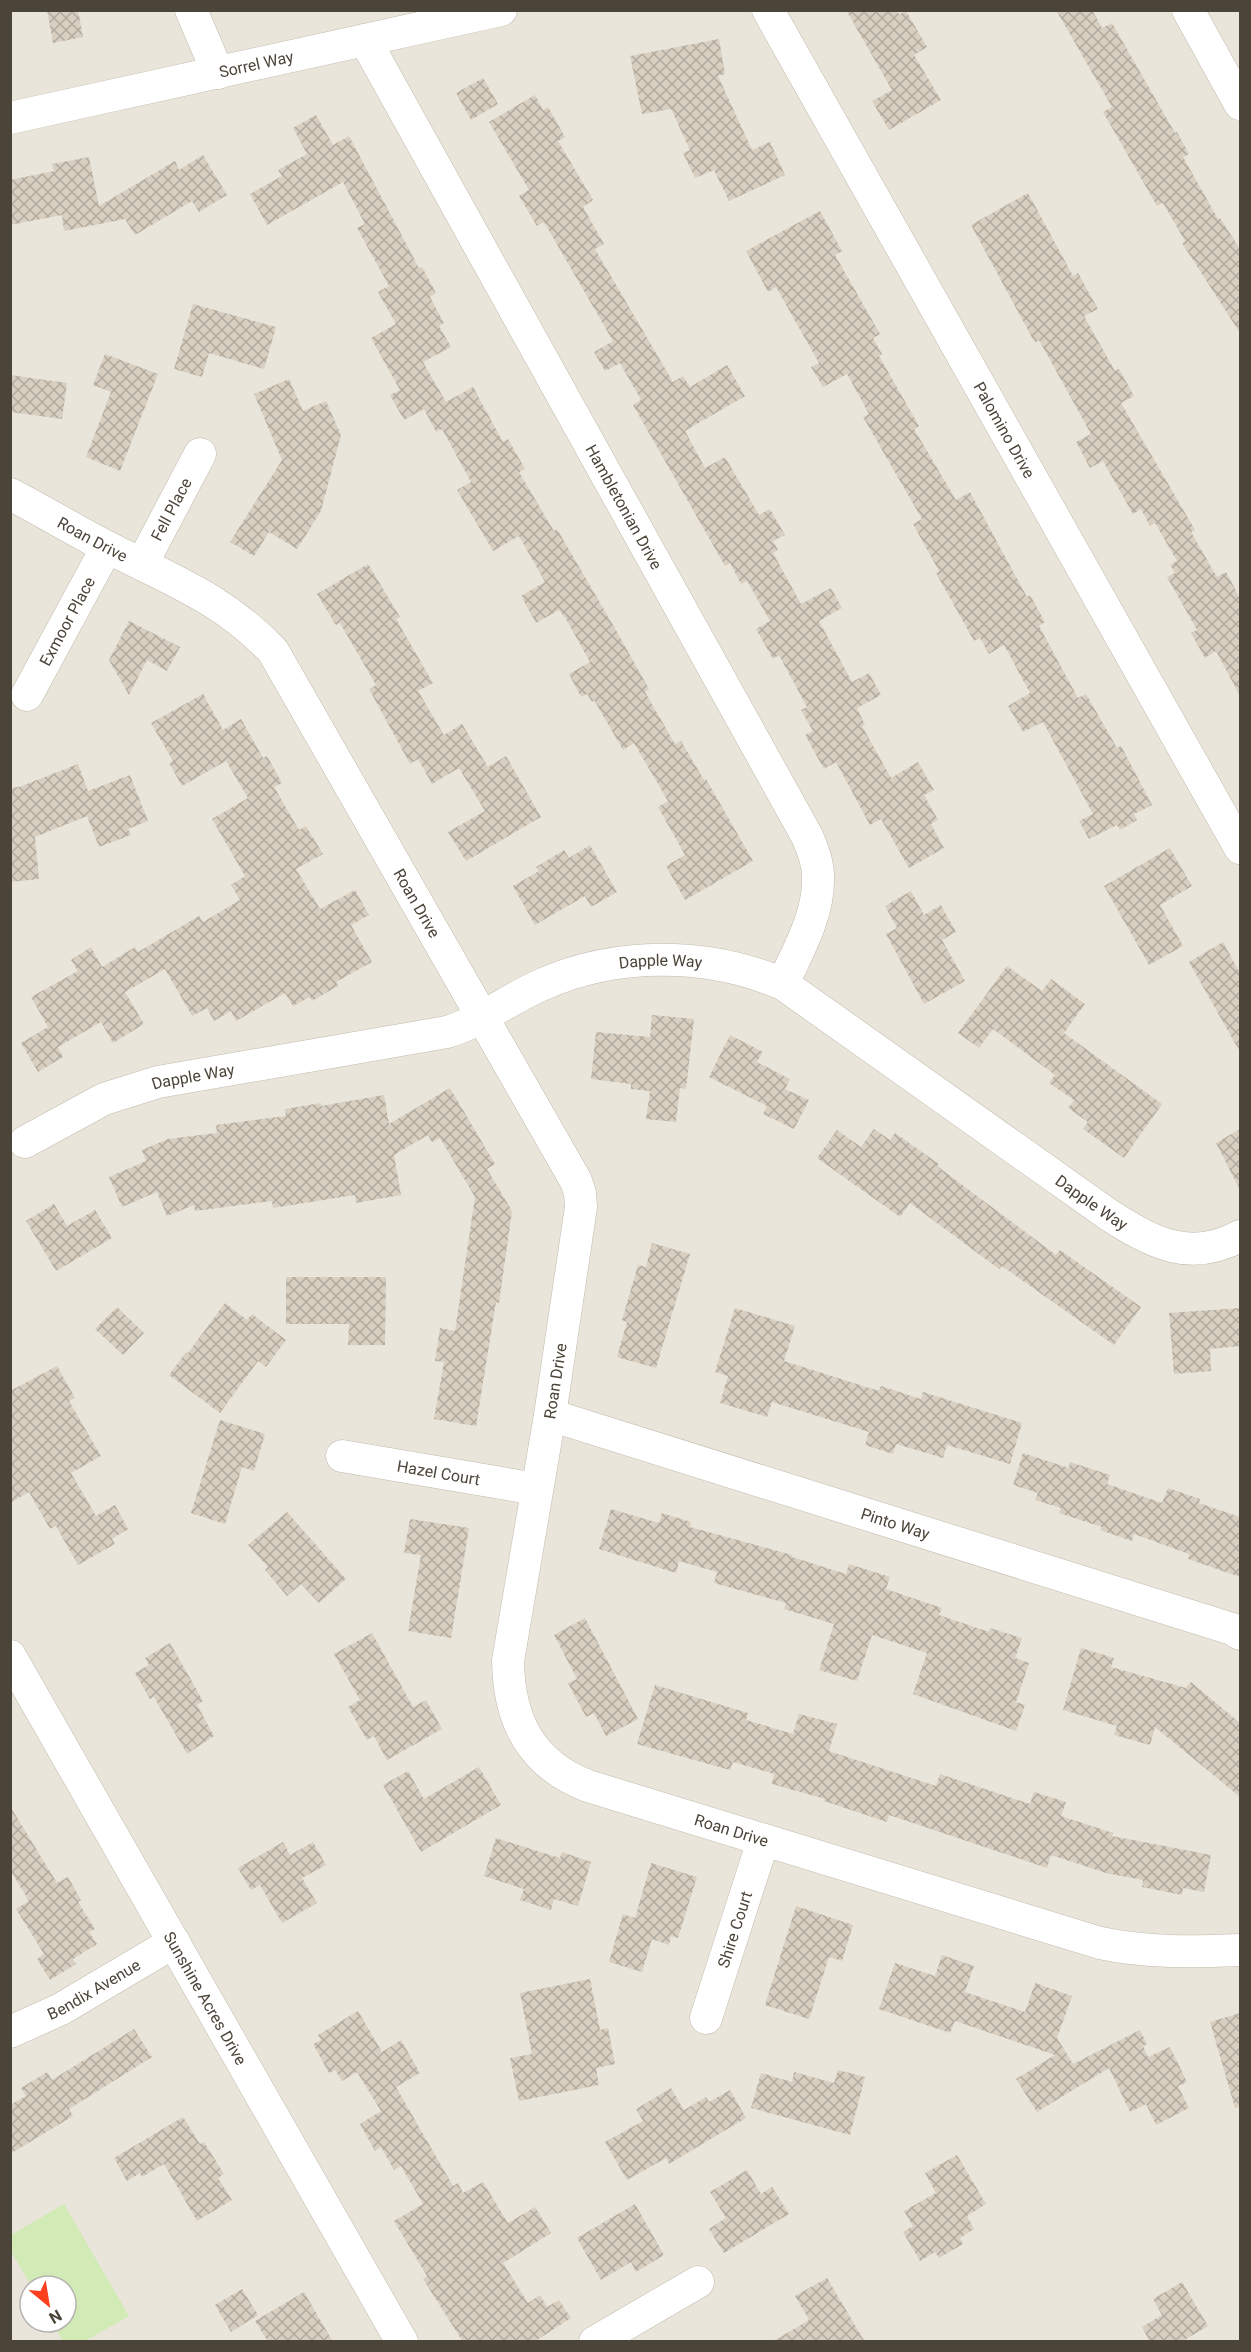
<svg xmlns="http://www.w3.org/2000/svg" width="1251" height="2352" viewBox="0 0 1251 2352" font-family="Roboto,sans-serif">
	<defs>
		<pattern id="building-cross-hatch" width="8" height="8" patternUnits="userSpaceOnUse" patternTransform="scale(1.5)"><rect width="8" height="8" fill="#d8cfc1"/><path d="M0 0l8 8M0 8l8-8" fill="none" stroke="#b1aa9e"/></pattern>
	</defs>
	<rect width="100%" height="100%" fill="#f6f3ec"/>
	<path fill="#eae5da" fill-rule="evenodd" d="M11,11H1240V2341L11,2342ZM30,2286H66V2322H30Z"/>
	<path fill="#d2eab5" d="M64,2204L129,2316L85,2341H63L52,2322H66V2286H31L11,2251V2235Z"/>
	<path fill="url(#building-cross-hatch)" d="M47,10H78L83,37L53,43Z
		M846,10H893L900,14L906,11L927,47L914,55L941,100L889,130L872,101L892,90Z
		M1056,10H1092L1102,28L1112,23L1175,133L1177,132L1189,154L1183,157L1218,219L1220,218L1240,249V333L1182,243L1185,241L1163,203L1157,206L1103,112L1112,107Z
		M719,39L725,74L718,76L752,150L770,142L785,175L729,201L714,170L695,178L683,153L690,150L671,109L642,114L630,56Z
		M483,78L498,104L471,120L456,93Z
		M535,95L543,110L548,107L565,137L558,141L593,200L583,207L604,244L595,249L673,382L683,376L690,387L727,365L745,396L685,431L705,468L725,457L759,515L770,509L785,535L773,541L778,550L773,553L801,604L831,588L842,608L819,621L852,682L869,673L881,695L857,708L865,725L862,726L891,778L918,762L934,790L924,795L938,820L931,824L944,848L909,868L881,819L870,825L836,762L824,769L805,735L813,731L801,710L807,707L779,655L773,659L756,629L770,621L747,581L741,584L730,563L725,566L633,405L641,400L620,363L605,371L594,352L613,341L544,222L537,226L519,196L529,190L489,122Z
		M316,115L333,145L349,136L419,268L422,267L436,293L430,297L444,323L439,326L451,347L423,362L446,402L473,387L503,442L508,439L525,469L519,472L554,531L557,529L617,632L649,689L645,692L675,744L681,741L704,780L706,779L753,861L685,900L666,866L685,855L658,807L668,801L634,743L623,750L594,700L592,702L587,694L581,697L569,674L590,662L566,619L559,610L536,623L521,596L545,582L519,536L493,551L457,490L471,482L442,429L436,432L424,409L404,420L390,395L400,390L371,338L396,324L378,292L389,286L357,228L365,224L343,182L267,225L250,194L282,176L278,170L307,154L293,128Z
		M203,155L227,195L199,212L192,201L135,235L125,219L64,231L62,215L10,225V180L54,171L52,164L89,157L99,206L175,161L179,170Z
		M1028,193L1073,276L1078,273L1098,309L1084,316L1115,371L1119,369L1134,396L1121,403L1195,530L1191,532L1217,577L1226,572L1240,598V696L1216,651L1205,658L1191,633L1197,630L1167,577L1175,573L1170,565L1177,561L1155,523L1150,526L1141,509L1133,514L1103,461L1090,468L1076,442L1091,434L1039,340L1035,343L971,225Z
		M820,211L842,251L835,255L880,334L873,338L882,354L879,356L919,426L914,429L956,500L970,492L1027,597L1030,595L1045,622L1039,626L1078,698L1086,694L1117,748L1121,746L1152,805L1134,814L1137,820L1120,830L1117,825L1089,839L1079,821L1093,814L1043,722L1023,732L1008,706L1030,693L1004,645L989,654L980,638L974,641L936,573L939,571L913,524L922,519L863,417L869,414L847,374L823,387L811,367L819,363L776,287L768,292L746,251Z
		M193,304L276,327L264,369L209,353L202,377L174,369Z
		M105,354L158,374L120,471L86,457L111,392L93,385Z
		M10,375L67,383L62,419L10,412Z
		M289,379L303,411L326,401L341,435L321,511L297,549L269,532L254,556L230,542L282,460L254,394Z
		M368,564L400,617L396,619L433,683L418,691L444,735L462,724L488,767L506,756L541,817L466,861L448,832L485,811L459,768L432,784L418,759L410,764L369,689L376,685L340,623L336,625L317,594Z
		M129,621L180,647L167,671L147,660L129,695L109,660Z
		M203,694L223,730L241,719L263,758L267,756L282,783L274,787L299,830L306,826L323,854L296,869L320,909L355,890L369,915L351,925L372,962L336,982L338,986L312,1001L310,997L293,1006L285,993L236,1021L231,1011L214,1021L207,1008L192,1016L165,969L125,992L144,1024L113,1043L101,1022L58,1047L63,1057L38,1072L21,1043L48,1027L31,997L78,971L71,960L91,947L102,967L135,947L138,952L199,916L203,922L240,900L231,885L245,876L212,819L248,798L226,761L182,786L169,763L173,761L151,723Z
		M78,764L88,791L130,775L148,821L128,829L131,835L99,847L87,816L35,837L39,879L10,882V788L19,787Z
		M590,845L617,892L591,907L585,896L535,925L513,886L539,871L536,867L564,850L569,858Z
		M1170,848L1192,886L1160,905L1183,946L1149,965L1104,886Z
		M911,891L924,915L941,905L956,932L942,940L965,981L924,1004L886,934L897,928L885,906Z
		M1223,942L1240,973V1052L1189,962Z
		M1007,966L1042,991L1051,979L1085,1004L1064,1033L1162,1104L1124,1158L1083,1129L1088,1122L1068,1108L1074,1100L1049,1083L1055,1075L993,1029L979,1048L958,1033Z
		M652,1015L694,1019L686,1089L680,1088L676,1122L646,1119L650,1091L631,1089V1084L591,1079L596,1032L650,1037Z
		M730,1035L763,1052L757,1062L790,1079L785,1089L809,1100L794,1129L763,1114L767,1106L709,1077Z
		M450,1088L495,1164L487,1169L512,1211L499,1303L496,1302L476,1426L434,1419L444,1362L435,1361L440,1328L455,1331L475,1197L440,1138L432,1142L428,1135L394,1155L401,1195L356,1203L355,1195L273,1208L272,1201L195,1211L194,1205L167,1216L157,1192L122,1207L109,1177L146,1161L142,1150L168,1139L217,1133L216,1125L286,1116L285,1109L321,1103V1106L384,1095L389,1124Z
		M874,1129L890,1140L895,1133L939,1164L937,1166L1056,1255L1060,1250L1141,1307L1114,1345L1002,1266L999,1269L910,1203L900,1217L817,1158L837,1130L861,1147Z
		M1240,1129V1190L1216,1143Z
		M54,1204L67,1226L95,1210L112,1238L56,1271L26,1221Z
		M652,1243L690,1254L656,1368L617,1357L627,1322L622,1320L638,1265L646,1267Z
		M286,1277H386L385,1345H348L349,1324H286Z
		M225,1303L247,1320L252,1314L286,1340L266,1367L258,1361L220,1413L169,1375L186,1352L188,1353Z
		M117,1307L144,1333L123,1355L95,1329Z
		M735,1308L795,1326L784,1361L879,1391L881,1386L921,1399L923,1392L1022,1423L1010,1464L947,1445L943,1458L896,1444L893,1454L865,1445L869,1432L772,1402L767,1417L720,1403L728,1376L715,1372Z
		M1240,1308V1346L1210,1349L1211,1371L1174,1374L1169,1313Z
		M57,1366L75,1398L69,1401L101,1456L71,1473L96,1516L115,1505L128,1529L112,1539L115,1544L78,1565L56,1526L50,1529L29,1492L10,1503V1391Z
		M220,1420L265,1434L254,1471L242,1467L225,1524L191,1513Z
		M1023,1453L1069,1468L1070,1462L1110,1475L1107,1484L1162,1503L1168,1488L1200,1499L1199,1503L1240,1517V1577L1188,1559L1189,1554L1134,1534L1132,1541L1100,1530L1102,1527L1059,1513L1061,1508L1035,1500L1038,1493L1013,1485Z
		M611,1509L659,1523L662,1513L691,1522L690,1527L792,1555V1557L846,1574L849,1564L890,1577L886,1589L942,1608L939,1615L989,1632L990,1628L1022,1638L1015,1658L1029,1663L1016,1702L1025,1705L1016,1731L913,1694L927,1653L872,1635L857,1681L819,1670L834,1624L784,1609L786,1603L714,1583L717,1572L679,1561L676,1573L599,1549Z
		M287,1512L346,1579L319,1603L301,1584L287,1596L265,1570L268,1567L248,1545Z
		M410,1519L469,1528L451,1638L408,1631L421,1555L404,1553Z
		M585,1618L638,1719L606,1736L594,1713L586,1717L568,1683L577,1679L554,1635Z
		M372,1633L413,1707L426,1700L442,1729L387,1760L374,1736L367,1740L348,1707L360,1700L334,1654Z
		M170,1643L203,1701L197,1705L214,1736L187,1754L154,1697L150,1699L135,1673L149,1665L145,1658Z
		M1081,1648L1114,1658L1111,1667L1186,1688L1191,1682L1240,1723V1797L1155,1727L1150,1745L1114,1735L1117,1726L1063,1710Z
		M655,1685L748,1713L746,1720L793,1734L799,1714L837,1724L829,1751L936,1786L940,1774L1030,1804L1034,1792L1066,1802L1061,1816L1113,1833L1112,1836L1211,1855L1204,1892L1183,1888L1182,1895L1142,1887L1143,1880L1106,1873L1051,1855L1047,1868L889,1815L887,1822L824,1801L825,1799L772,1784L774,1774L733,1762L730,1770L637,1744Z
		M479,1767L501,1805L421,1852L383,1785L408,1771L424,1799Z
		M10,1806L57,1883L68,1877L81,1900L78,1902L95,1929L89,1932L97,1944L73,1959L76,1964L50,1980L37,1959L44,1954L16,1909L29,1901L10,1870Z
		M496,1838L560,1858L562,1852L591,1862L578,1906L554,1899L551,1910L520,1900L524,1889L484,1876Z
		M283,1842L290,1855L313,1842L326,1865L302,1878L317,1903L282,1923L260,1885L251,1890L238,1868Z
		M651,1863L697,1877L678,1938L671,1936L669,1945L652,1939L642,1972L609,1962L623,1914L635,1918Z
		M796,1906L853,1925L842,1961L829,1957L809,2019L765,2005Z
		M942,1955L974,1966L965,1992L1025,2012L1035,1983L1072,1996L1057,2038L1073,2064L1140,2030L1147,2044L1143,2046L1148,2057L1170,2047L1187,2082L1178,2086L1189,2108L1156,2125L1146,2104L1130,2112L1109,2068L1037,2112L1016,2079L1055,2055L955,2021L950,2033L879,2009L895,1963L935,1976Z
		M590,1979L600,2030L608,2028L615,2064L596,2068L599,2085L519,2101L510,2058L532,2054L520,1993Z
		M358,2011L382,2052L401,2040L420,2073L396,2087L453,2186L458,2183L463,2193L483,2182L508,2223L535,2207L551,2233L503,2263L528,2303L540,2295L547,2307L559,2300L571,2318L534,2342H463L423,2279L427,2276L394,2221L423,2204L401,2166L394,2170L381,2147L375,2151L360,2124L381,2111L357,2072L342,2081L335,2070L329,2073L313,2044L321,2040L318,2035Z
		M1240,2013V2107L1235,2108L1210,2022Z
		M134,2029L152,2057L69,2109L73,2116L10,2154V2105L26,2096L21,2088L47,2072L52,2080Z
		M838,2070L865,2077L850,2135L751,2108L761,2073L792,2082L794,2072L834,2083Z
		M671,2088L684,2110L706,2097L709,2102L730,2090L746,2118L669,2164L666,2158L627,2180L605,2142L643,2121L636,2109Z
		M183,2117L200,2144L204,2142L224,2174L218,2178L232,2200L197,2221L164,2164L142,2177L140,2173L127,2181L114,2158Z
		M957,2155L986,2204L967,2216L974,2229L960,2238L963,2244L939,2258L935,2252L920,2261L903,2232L913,2226L904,2211L936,2193L925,2173Z
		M747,2170L761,2194L772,2187L789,2214L724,2253L709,2229L726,2218L710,2192Z
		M635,2204L664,2255L636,2272L631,2262L601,2280L577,2238Z
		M827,2278L865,2342H772L809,2320L795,2296Z
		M1182,2282L1208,2326L1181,2342H1150L1142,2327L1162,2315L1153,2299Z
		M242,2289L258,2315L231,2332L215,2305Z
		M304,2292L333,2342H268L255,2321Z"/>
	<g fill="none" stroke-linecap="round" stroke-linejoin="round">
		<defs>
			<g id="minor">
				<path d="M191,10L218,73"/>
				<path id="s1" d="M768,10L1240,848"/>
				<path d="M1188,10L1240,104"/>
				<path id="s2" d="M365,40L807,836C813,850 819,865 818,881C818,917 797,952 783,984"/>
				<path id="s3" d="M10,118L501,10"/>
				<path id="s4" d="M10,494C43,511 74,530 107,547C171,580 221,597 273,651L576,1181L580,1193L581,1207L550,1415L508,1661C509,1721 531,1764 588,1786L1100,1943C1147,1953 1193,1952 1240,1950"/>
				<path id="s5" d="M142,564L200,454"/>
				<path id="s6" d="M27,695L107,547"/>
				<path id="s7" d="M25,1142L104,1099L158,1082L447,1032C480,1022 509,999 541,985C617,951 708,952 783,984L1109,1215C1153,1243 1190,1263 1240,1236"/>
				<path id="s8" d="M550,1415L1232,1629L1240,1634"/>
				<path id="s9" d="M342,1456L536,1489"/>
				<path id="s10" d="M10,1656L402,2342"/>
				<path id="s11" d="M706,2018L763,1841"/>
				<path id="s12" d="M10,2032L61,2009L174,1942"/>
				<path d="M595,2342L698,2282"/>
			</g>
		</defs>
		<use href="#minor" stroke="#c2bbae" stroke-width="33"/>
		<use href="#minor" stroke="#fff" stroke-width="32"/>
	</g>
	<g text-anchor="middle" stroke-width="5" stroke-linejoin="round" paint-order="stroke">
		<g font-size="16" fill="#4b4439" stroke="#fff">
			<text dy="6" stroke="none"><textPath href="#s3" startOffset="252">Sorrel Way</textPath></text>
			<text dy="6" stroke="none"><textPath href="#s1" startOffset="482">Palomino Drive</textPath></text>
			<text dy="6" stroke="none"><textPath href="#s2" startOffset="534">Hambletonian Drive</textPath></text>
			<text dy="6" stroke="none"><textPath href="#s5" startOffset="62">Fell Place</textPath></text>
			<text dy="6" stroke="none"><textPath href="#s4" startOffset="94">Roan Drive</textPath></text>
			<text dy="6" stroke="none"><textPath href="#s6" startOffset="84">Exmoor Place</textPath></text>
			<text dy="6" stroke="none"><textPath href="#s4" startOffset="598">Roan Drive</textPath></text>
			<text dy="6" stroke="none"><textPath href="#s7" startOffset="668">Dapple Way</textPath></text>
			<text dy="6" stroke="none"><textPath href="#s7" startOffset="182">Dapple Way</textPath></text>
			<text dy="6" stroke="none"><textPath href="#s7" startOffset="1172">Dapple Way</textPath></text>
			<text transform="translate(555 1381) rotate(-81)" y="6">Roan Drive</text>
			<text dy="6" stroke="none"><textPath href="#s9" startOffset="98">Hazel Court</textPath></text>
			<text dy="6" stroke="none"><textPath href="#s8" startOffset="362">Pinto Way</textPath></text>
			<text dy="6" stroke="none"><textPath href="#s4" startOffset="1714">Roan Drive</textPath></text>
			<text dy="6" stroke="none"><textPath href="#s11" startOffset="93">Shire Court</textPath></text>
			<text dy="6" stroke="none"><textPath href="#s12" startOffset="94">Bendix Avenue</textPath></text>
			<text dy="6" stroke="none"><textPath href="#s10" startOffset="394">Sunshine Acres Drive</textPath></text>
		</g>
	</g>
	<rect width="1251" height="2352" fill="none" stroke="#4b4439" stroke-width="24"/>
	<g transform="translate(48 2304) rotate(150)"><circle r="28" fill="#ffffff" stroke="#b7b4b0" stroke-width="1.5"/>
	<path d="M0-4.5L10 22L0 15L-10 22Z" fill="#fc3f1d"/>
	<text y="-9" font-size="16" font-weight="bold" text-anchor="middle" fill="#4b4439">N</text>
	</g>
</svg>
